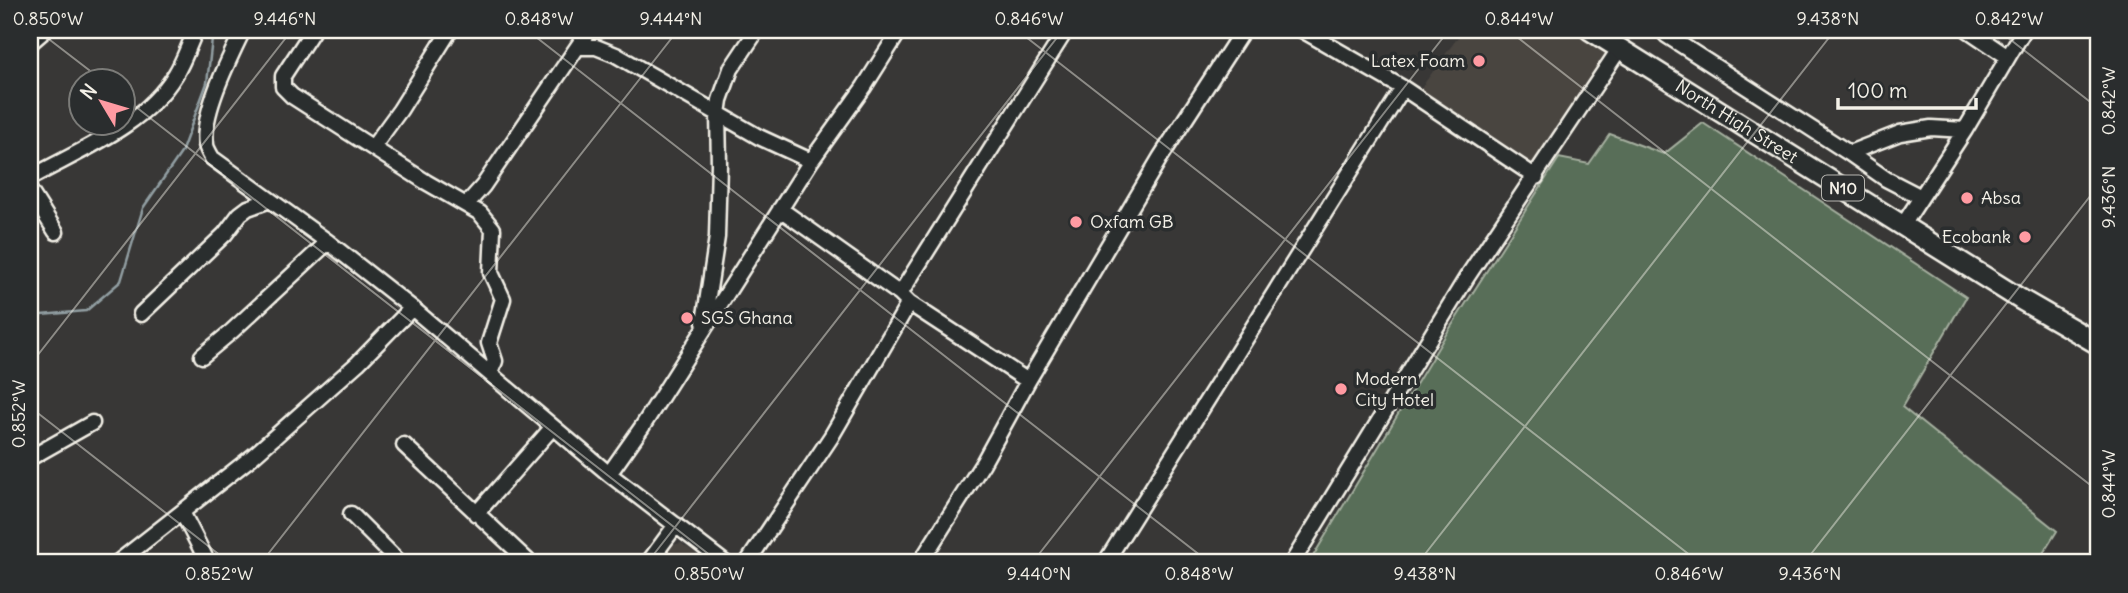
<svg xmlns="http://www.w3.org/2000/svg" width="2128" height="593" viewBox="0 0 2128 593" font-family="Delius,sans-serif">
	<rect width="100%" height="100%" fill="#383736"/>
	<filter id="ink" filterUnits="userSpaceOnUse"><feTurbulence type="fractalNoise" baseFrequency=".0143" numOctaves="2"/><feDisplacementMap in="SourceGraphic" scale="14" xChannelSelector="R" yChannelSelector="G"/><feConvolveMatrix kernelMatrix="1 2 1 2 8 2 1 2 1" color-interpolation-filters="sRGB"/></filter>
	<g filter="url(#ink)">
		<path fill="#484440" d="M1463,30H1571L1612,55L1537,166L1418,92Z
			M681,543L709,563H654L666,546Z"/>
		<path fill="#596e59" stroke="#a6b0a0" stroke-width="2" d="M1703,123L1966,297L1902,407L2057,531L2037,563H1309L1445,336L1559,158L1589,164L1610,134L1664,154Z"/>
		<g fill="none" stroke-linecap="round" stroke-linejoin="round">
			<path stroke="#929fa3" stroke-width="2.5" d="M30,324L41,315L86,311L121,281L143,208L181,153L207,83L213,30"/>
			<defs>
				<path id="minor" d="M243,30C230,57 201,114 206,144C206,148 210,154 212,158L328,242L412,308L609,474L725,563
					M313,30L283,76V87L292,96L426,182L480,213L493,229L491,273L503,299L489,343L495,361L490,373
					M1302,30L1403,88L1536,177
					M1968,30L2008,57
					M1666,35L1849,153L1900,133L1931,128L1965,130
					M30,43L45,30
					M579,47H596L616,55L759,137L811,161
					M373,147L400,110L450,30
					M1849,153L1886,179L1921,197
					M30,178C80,150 144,126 175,75C184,61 189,44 196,30
					M30,191L56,232
					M466,205L483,186L589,30
					M780,209L900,294L909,303L1028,381
					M1903,225L1965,130L2024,30
					M900,294L1066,30
					M141,314L225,234L240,214L248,208L270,200
					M704,322L717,237L719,164L718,114L720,100L731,69L757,30
					M202,356L232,331L328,242
					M404,445L530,563
					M30,458L92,423
					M609,474L642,427L811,161L864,87L900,30
					M182,512L208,563
					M351,514L400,563
					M476,514L552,428
					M117,563L252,457L358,363L412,308
					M648,563L676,525
					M747,563L831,437L909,303
					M920,563L983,463L1028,381L1160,158L1243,30
					M1105,563L1403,88
					M1292,563L1467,277L1620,48"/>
				<g id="highway">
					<path id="s1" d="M1590,30L2020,299L2098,344"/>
				</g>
			</defs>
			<use href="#minor" stroke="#f4f1e8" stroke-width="19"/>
			<use href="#highway" stroke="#f4f1e8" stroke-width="24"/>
			<use href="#minor" stroke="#2a2d2e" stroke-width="14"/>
			<use href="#highway" stroke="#2a2d2e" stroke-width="19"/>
		</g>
	</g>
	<path fill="none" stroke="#f4f1e8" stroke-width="2" stroke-opacity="0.45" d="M37,30L102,80M527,30L1210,563M1017,30L1700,563M1508,30L2098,491M1998,30L2098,108M122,96L720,563M30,365L292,30M30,407L230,563M261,563L678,30M647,563L1063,30M1032,563L1449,30M1418,563L1835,30M1804,563L2098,186"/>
	<g fill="#ff9aa2" stroke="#2a2d2e" stroke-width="2.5">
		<circle cx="1479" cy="61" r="7"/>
		<circle cx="1967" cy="198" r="7"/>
		<circle cx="1076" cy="222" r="7"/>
		<circle cx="2025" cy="237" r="7"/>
		<circle cx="687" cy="318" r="7"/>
		<circle cx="1341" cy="389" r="7"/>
	</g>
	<g text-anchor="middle" stroke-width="7" stroke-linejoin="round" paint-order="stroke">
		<rect fill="#2a2d2e" stroke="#b7b6b0" stroke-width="2" x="1822" y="175.5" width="42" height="25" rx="5"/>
		<g font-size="16" font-weight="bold" fill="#f4f1e8">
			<text x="1843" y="194">N10</text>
		</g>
		<g font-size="18" fill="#f4f1e8" stroke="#2a2d2e" text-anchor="start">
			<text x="1465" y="67" text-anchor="end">Latex Foam</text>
			<text x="1981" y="204">Absa</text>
			<text x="1090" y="228">Oxfam GB</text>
			<text x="2011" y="243" text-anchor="end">Ecobank</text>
			<text x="701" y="324">SGS Ghana</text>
			<text x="1355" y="385">Modern<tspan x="1355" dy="21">City Hotel</tspan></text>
		</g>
		<g font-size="18" fill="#f4f1e8" stroke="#2a2d2e">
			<text dy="6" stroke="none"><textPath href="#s1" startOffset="173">North High Street</textPath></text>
		</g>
	</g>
	<rect width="2128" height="593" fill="none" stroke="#2a2d2e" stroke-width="77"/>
	<g transform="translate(102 102) rotate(308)"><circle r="33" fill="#2a2d2e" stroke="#7b7b78" stroke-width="2"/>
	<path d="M0-5L12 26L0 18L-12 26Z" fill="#ff9aa2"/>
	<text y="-10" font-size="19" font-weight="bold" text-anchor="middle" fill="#f4f1e8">N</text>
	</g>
	<path d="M1838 98v10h138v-10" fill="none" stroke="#f4f1e8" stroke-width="3.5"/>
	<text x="1848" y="98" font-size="21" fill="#f4f1e8" stroke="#2a2d2e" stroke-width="5" paint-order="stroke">100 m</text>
	<rect x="38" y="38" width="2052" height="516" fill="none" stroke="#f4f1e8" stroke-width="2.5"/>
	<g font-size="18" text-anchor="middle" fill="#f4f1e8">
		<text x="48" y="25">0.850°W</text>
		<text x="285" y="25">9.446°N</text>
		<text x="539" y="25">0.848°W</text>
		<text x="671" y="25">9.444°N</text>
		<text x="1029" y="25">0.846°W</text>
		<text x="1519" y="25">0.844°W</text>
		<text x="1828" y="25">9.438°N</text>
		<text x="2009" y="25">0.842°W</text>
		<text transform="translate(2109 101) rotate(-90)" y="6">0.842°W</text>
		<text transform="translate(2109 197) rotate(-90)" y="6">9.436°N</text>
		<text transform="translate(19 414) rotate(-90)" y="6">0.852°W</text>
		<text transform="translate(2109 484) rotate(-90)" y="6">0.844°W</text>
		<text x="219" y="580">0.852°W</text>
		<text x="709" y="580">0.850°W</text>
		<text x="1039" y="580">9.440°N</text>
		<text x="1199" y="580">0.848°W</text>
		<text x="1425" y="580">9.438°N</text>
		<text x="1689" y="580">0.846°W</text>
		<text x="1810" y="580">9.436°N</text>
	</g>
</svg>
